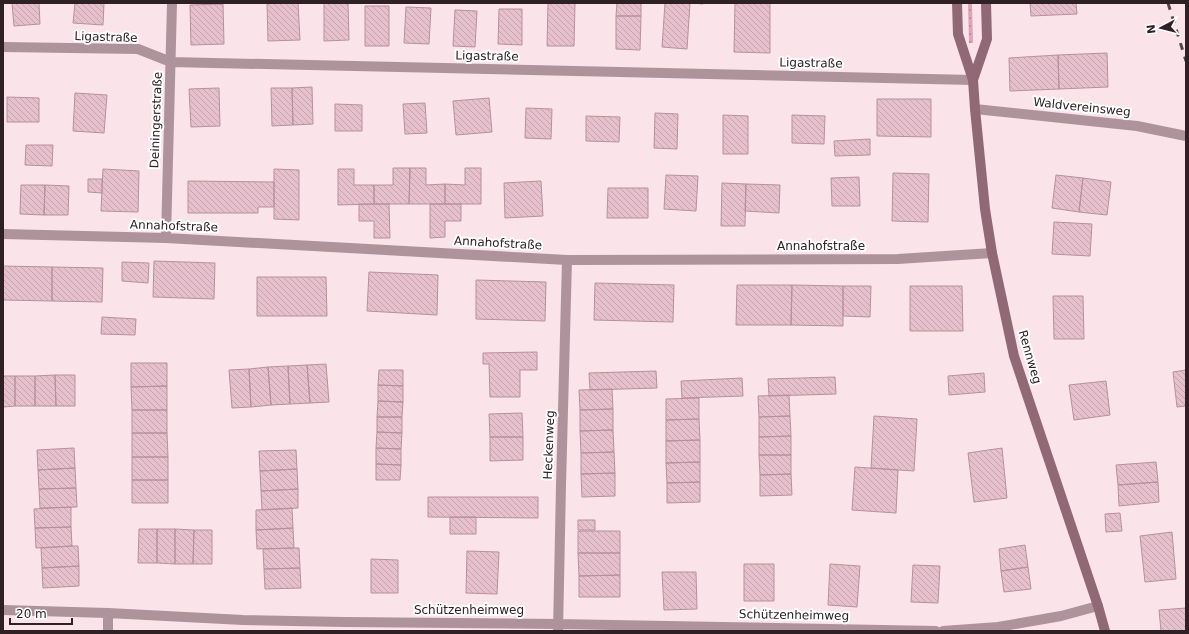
<svg xmlns="http://www.w3.org/2000/svg" width="1189" height="634" viewBox="0 0 1189 634" font-family="'DejaVu Sans',sans-serif">
	<defs>
		<pattern id="grass-dots" width="8" height="8" patternUnits="userSpaceOnUse"><rect width="8" height="8" fill="#e0a3b8"/><path d="M2 2h.1M6 6h.1" fill="none" stroke="#b68495" stroke-width="1.8" stroke-linecap="round"/></pattern>
		<pattern id="building-back-hatch" width="6" height="6" patternUnits="userSpaceOnUse"><rect width="6" height="6" fill="#e7c0cd"/><path d="M-1 5l2 2M0 0l6 6M5-1l2 2" fill="none" stroke="#c6a5b0"/></pattern>
	</defs>
	<rect width="100%" height="100%" fill="#fbe3ea"/>
	<path fill="url(#grass-dots)" d="M968,3H972L973,43H969Z"/>
	<path fill="url(#building-back-hatch)" stroke="#b6919d" d="M12,3H39L40,24L14,26Z
		M75,3H104L103,25L73,23Z
		M267,3H298L300,40L268,41Z
		M324,3H348L349,40L324,41Z
		M548,3H575L574,46H547Z
		M617,3H641V16H616Z
		M665,3H703V4L690,3L687,49L662,47Z
		M735,3H770V53L734,52Z
		M1030,3H1076L1077,14L1031,16Z
		M223,4L224,44L191,45L190,5Z
		M365,6H389V46H365Z
		M406,7L431,8L429,44L404,43Z
		M499,9H522V45L498,44Z
		M455,10L477,11L475,47L453,46Z
		M616,16H641L640,50L616,49Z
		M1107,53L1108,87L1059,89L1058,55Z
		M1058,55L1059,89L1010,91L1009,58Z
		M312,87L313,124L293,125L292,88Z
		M219,88L220,126L191,127L189,89Z
		M271,88H292L293,125L272,126Z
		M75,93L107,95L104,133L73,131Z
		M7,97L39,98V122H7Z
		M489,98L492,132L456,135L453,101Z
		M877,99H931V137L877,136Z
		M425,103L427,133L405,134L403,104Z
		M335,104L362,105V131H335Z
		M526,108L552,109L551,139L525,138Z
		M655,113L678,114L677,149L654,148Z
		M723,115L748,116V154H723Z
		M792,115L825,116L824,144L792,143Z
		M586,116L620,117L619,142L586,141Z
		M870,139V155L835,156L834,141Z
		M26,145H53L52,166L25,165Z
		M393,168H410L409,204H374V185H393Z
		M410,168H426V185L445,184V204H409Z
		M465,168H481V204H445V184L465,185Z
		M103,169L139,171L138,212L101,211Z
		M274,169L299,170V220L274,219Z
		M338,169H354V185H374V204L338,205Z
		M893,173L929,174L928,222L892,221Z
		M666,175L698,176L696,211L664,209Z
		M1056,175L1083,178L1079,212L1052,208Z
		M859,177L860,206H832L831,178Z
		M1083,178L1111,182L1107,215L1079,212Z
		M88,179H102V193L88,192Z
		M188,181L274,182V207H258V213H188Z
		M541,181L543,216L505,218L504,183Z
		M722,183L746,184L745,226H721Z
		M746,184L780,185L779,213L745,211Z
		M21,185H45L44,215L20,214Z
		M45,185L69,186L68,215H44Z
		M608,188H648V218H607Z
		M359,204H389L390,238H374V221H359Z
		M430,204H461V221H445V237L430,238Z
		M1054,222L1092,224L1090,256L1052,254Z
		M154,261L215,263L214,299L153,297Z
		M122,262L149,263L148,283L122,281Z
		M3,266L52,267V301L3,300Z
		M52,267L103,268L102,302L52,301Z
		M369,272L438,275L437,315L367,311Z
		M257,277H326L327,316H257Z
		M476,280L546,282L545,321L476,319Z
		M595,283L674,285L673,322L594,320Z
		M737,285H792L791,325H736Z
		M792,285L843,286V326L791,325Z
		M843,286H871L870,317L843,316Z
		M910,286H962L963,331H910Z
		M1053,296H1083L1084,339H1054Z
		M102,317L136,319L135,335L101,334Z
		M537,352V370H520V397H490L489,364H483V353Z
		M131,363H167V386L131,387Z
		M326,364L329,402L310,403L307,365Z
		M307,365L310,403L290,404L288,366Z
		M288,366L290,404L271,405L268,367Z
		M268,367L271,405L251,407L249,369Z
		M249,369L251,407L232,408L229,370Z
		M379,370H403V386L378,385Z
		M1186,370V406L1177,407L1173,372Z
		M656,371L657,388L590,390L589,373Z
		M984,373L985,392L949,395L948,376Z
		M55,375L56,406H35V376Z
		M55,375H75V406H56Z
		M3,376H15V406L3,407Z
		M15,376H35V406H15Z
		M835,377L836,394L769,396L768,379Z
		M742,378L743,396L682,398L681,381Z
		M1106,381L1110,415L1074,420L1069,385Z
		M378,385L403,386V402L378,401Z
		M167,386V410H132L131,387Z
		M612,389L613,409L580,410L579,390Z
		M789,395L790,416L759,417L758,396Z
		M699,398V419L666,420V399Z
		M378,401L403,402L402,417H377Z
		M613,409V430L580,431V410Z
		M132,410H167V433H132Z
		M522,413L523,437H490L489,414Z
		M790,416L791,436L759,437V417Z
		M874,416L917,419L914,471L871,468Z
		M377,417H402V433L377,432Z
		M699,419L700,440L666,441V420Z
		M613,430L614,452L581,453L580,431Z
		M377,432L402,433L401,449L376,448Z
		M132,433H167L168,457H132Z
		M791,436V455H759V437Z
		M490,437H523V460L490,461Z
		M700,440V462L666,463V441Z
		M74,448L75,468L38,470L37,450Z
		M376,448L401,449V465L376,464Z
		M1002,448L1007,498L974,502L968,453Z
		M296,450L297,469L260,471L259,451Z
		M614,452L615,473L581,474V453Z
		M759,455H791V474L760,475Z
		M132,457H168V480H132Z
		M700,462V482L667,483L666,463Z
		M1156,462L1158,482L1118,485L1116,465Z
		M376,464L401,465L400,480H376Z
		M855,467L898,470L896,513L852,510Z
		M75,468L76,488L39,489L38,470Z
		M297,469L298,489L261,491L260,471Z
		M615,473V496L582,497L581,474Z
		M791,474L792,495L760,496V475Z
		M132,480H168V503H132Z
		M700,482V502L667,503V483Z
		M1158,482L1159,502L1119,506L1118,485Z
		M76,488L77,507L40,508L39,489Z
		M298,489V508L262,510L261,491Z
		M428,497H538V518L428,517Z
		M71,507V527L35,528L34,509Z
		M292,508L293,528L256,530V510Z
		M1120,513L1122,531L1106,532L1105,514Z
		M450,517H476V534H450Z
		M578,520H595V530H578Z
		M71,527L72,546L36,548L35,528Z
		M293,528L294,548L257,549L256,530Z
		M139,529H157V563H138Z
		M157,529H175V564L157,563Z
		M175,529L194,530L193,564H175Z
		M194,530H212V564H193Z
		M578,531H620V553H578Z
		M1172,532L1176,579L1145,582L1140,536Z
		M1025,545L1028,567L1001,571L999,549Z
		M72,546H78L79,566L42,568L41,548Z
		M294,548H299L300,568L264,569L263,549Z
		M467,551L499,552L497,594L466,593Z
		M578,553H620V575L579,576Z
		M371,559L398,560V593H371Z
		M744,564H774V601H744Z
		M830,564L860,566L857,607L828,605Z
		M913,565L940,566L938,603L911,602Z
		M79,566V586L43,588L42,568Z
		M1028,567L1031,589L1004,592L1001,571Z
		M300,568L301,588L265,589L264,569Z
		M662,572H696L697,609L664,610Z
		M620,575V597H579V576Z
		M1186,608V631H1161L1159,610Z"/>
	<g fill="none" stroke-linecap="round" stroke-linejoin="round">
		<path stroke="#af939c" stroke-width="10" d="M3,47L138,49L171,62L973,80
			M975,109L1137,126L1186,136
			M3,234L166,238L567,260L898,259L992,253
			M166,238L172,3
			M3,610L108,613L243,620L344,622L558,624L936,631
			M108,613V631
			M558,631L561,485L567,260
			M943,631L998,627L1061,616L1098,606"/>
		<path stroke="#916976" stroke-width="10" d="M957,3L958,34L973,80L975,109L985,209L992,253L1014,356L1098,606L1105,631
			M973,80L987,39L986,3"/>
		<path stroke="#55464b" stroke-width="3" stroke-dasharray="7 7" stroke-linecap="butt" d="M1168,3L1186,61"/>
	</g>
	<g text-anchor="middle" stroke-width="4" stroke-linejoin="round" paint-order="stroke">
		<g font-size="12" fill="#2e2025" stroke="#fff">
			<text transform="translate(106 37) rotate(2)" y="4">Ligastraße</text>
			<text transform="translate(487 56) rotate(1)" y="4">Ligastraße</text>
			<text transform="translate(811 63) rotate(1)" y="4">Ligastraße</text>
			<text transform="translate(1082 107) rotate(6)" y="4">Waldvereinsweg</text>
			<text transform="translate(156 120) rotate(-88)" y="4">Deiningerstraße</text>
			<text transform="translate(174 226) rotate(2)" y="4">Annahofstraße</text>
			<text transform="translate(498 243) rotate(3)" y="4">Annahofstraße</text>
			<text x="821" y="250">Annahofstraße</text>
			<text transform="translate(1030 357) rotate(74)" y="4">Rennweg</text>
			<text transform="translate(549 445) rotate(-88)" y="4">Heckenweg</text>
			<text x="469" y="614">Schützenheimweg</text>
			<text transform="translate(794 615) rotate(1)" y="4">Schützenheimweg</text>
		</g>
	</g>
	<rect width="1189" height="634" fill="none" stroke="#2e2025" stroke-width="8"/>
	<g transform="translate(1161 28) rotate(263)" stroke="#ffffff" stroke-width="3" paint-order="stroke">
	<path d="M0-3L7 15L0 10L-7 15Z" fill="#2e2025"/>
	<text y="-6" font-size="11" font-weight="bold" text-anchor="middle" fill="#2e2025">N</text>
	</g>
	<path d="M10 618v6h62v-6" fill="none" stroke="#2e2025" stroke-width="2"/>
	<text x="16" y="618" font-size="12" fill="#2e2025" stroke="#ffffff" stroke-width="3" paint-order="stroke">20 m</text>
</svg>
